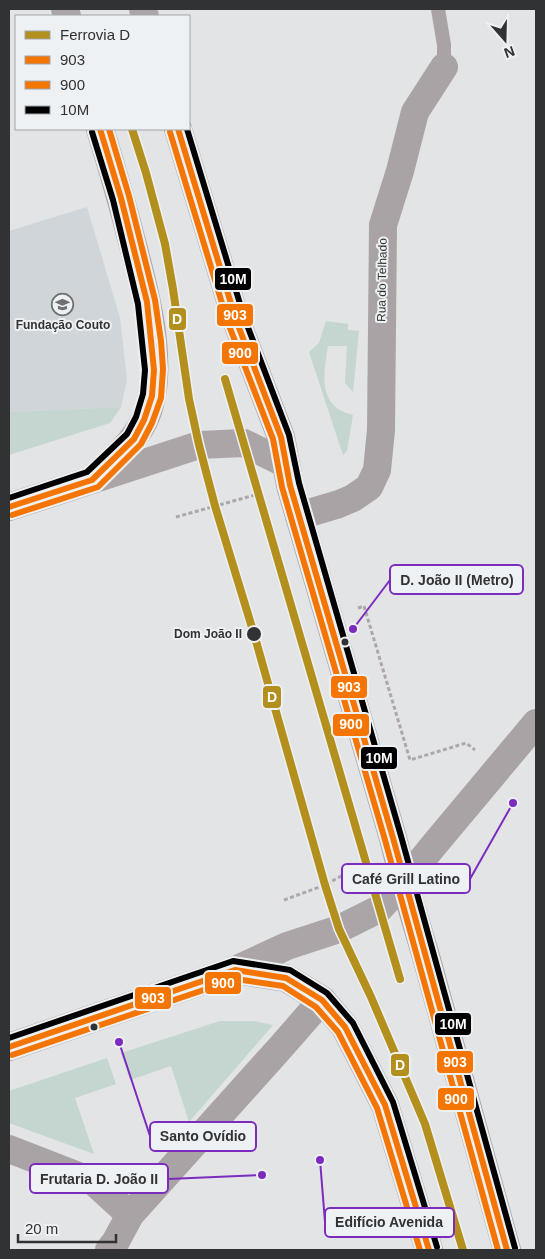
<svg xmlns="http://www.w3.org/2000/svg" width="545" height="1259" viewBox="0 0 545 1259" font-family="Helvetica,sans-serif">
	<rect width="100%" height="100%" fill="#e2e4e6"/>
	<path fill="#cfd5d9" d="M87,207L120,318L127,380L121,407L9,412V231Z"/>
	<path fill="#c4d6cf" d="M326,321L348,324V330L359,331L353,392L345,383L347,346H328C325,367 318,394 338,409C342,412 348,413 353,415L347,451L343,455L309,352L319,343Z
		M121,407L110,423L9,455V412Z
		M220,1021H254L273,1025L189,1122L171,1066L130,1080L121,1053Z
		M107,1058L116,1084L75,1098L94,1154L9,1123V1091Z"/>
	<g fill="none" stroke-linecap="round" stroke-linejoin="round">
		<path stroke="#aca8aa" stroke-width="3" stroke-dasharray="4 2.5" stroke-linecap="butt" d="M176,517L262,493
			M358,608L364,606L410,760L466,743L475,750
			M284,900L325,885L354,869L367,860"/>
		<path stroke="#aaa3a5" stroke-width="14" d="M438,9L444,45V67"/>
		<path stroke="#aaa3a5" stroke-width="28" d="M299,516L339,504L353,498L369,487L377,470L381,430L383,225L400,171L415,112L444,67
			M404,882L434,845L536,723
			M9,1149L94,1182L130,1215
			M109,1250L116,1241L130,1215L281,1047L322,1000"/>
		<path stroke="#a8a3a5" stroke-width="28" d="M404,882L427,960L507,1250
			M235,970L286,978L322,1000L345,1027L385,1105L429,1250"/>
		<path stroke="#aba5a8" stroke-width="28" d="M65,9L67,16
			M143,9L145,16
			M92,480C111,462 132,445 144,421C168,371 145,290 131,238C122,202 111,165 100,129
			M9,507L199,445L244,443L286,464
			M9,1047L217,976L235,970L287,946L339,929L379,909L404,882L393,838L290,485L281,437L236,320L178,129"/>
		<defs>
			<path id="bus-1" d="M178,129L236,320L281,437L290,485L393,838L507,1250
				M9,507L92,480L134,439L144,420L152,396L154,370L147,302L121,198L100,129
				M9,1047L235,970L286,978L322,1000L345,1027L385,1105L429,1250"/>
			<path id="bus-2" d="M170,132L228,323L273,439L282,487L385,840L498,1250
				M12,515L98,487L141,444L152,423L161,398L163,369L161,341L155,300L129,196L109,129
				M12,1055L236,979L283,986L316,1007L338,1032L377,1108L420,1250"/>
			<path id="bus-3" d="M187,129L244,317L289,435L299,483L401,836L515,1248
				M9,498L87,472L127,434L136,417L143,394L145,370L138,304L113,200L92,132
				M9,1038L233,961L290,970L327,993L353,1023L393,1102L437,1247"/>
		</defs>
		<use href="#bus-1" stroke="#eef1f4" stroke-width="10"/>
		<use href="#bus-2" stroke="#eef1f4" stroke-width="10"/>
		<use href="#bus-3" stroke="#eef1f4" stroke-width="10"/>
		<use href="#bus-1" stroke="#f57503" stroke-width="6"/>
		<use href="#bus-2" stroke="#f57503" stroke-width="6"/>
		<use href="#bus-3" stroke="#000" stroke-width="6"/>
		<defs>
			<path id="rail-1" d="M132,129L146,173L165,244L173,289L189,399L199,445L215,506L254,634L325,885L339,929L371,997L425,1124L463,1250
				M225,379L400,979"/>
		</defs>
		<use href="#rail-1" stroke="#eef1f4" stroke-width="11"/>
		<use href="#rail-1" stroke="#b3901e" stroke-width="8"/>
	</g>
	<defs>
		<symbol id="school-ring" viewBox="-11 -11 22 22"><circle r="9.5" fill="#eef1f4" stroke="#6f7072" stroke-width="1.5"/><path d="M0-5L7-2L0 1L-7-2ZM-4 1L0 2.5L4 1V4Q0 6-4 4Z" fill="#6f7072"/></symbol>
	</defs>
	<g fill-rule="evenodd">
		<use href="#school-ring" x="50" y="292" width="25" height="25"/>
	</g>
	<g fill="#313233" stroke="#eef1f4" stroke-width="2">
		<circle cx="254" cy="634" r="8"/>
		<circle cx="345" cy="642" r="4.5"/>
		<circle cx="94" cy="1027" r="4.5"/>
	</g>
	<g text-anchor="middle" stroke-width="4" stroke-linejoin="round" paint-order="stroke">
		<g font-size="12" fill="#313233" stroke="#eef1f4">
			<text transform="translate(382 280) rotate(-89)" y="4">Rua do Telhado</text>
		</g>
		<g font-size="12" font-weight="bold" fill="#313233" stroke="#eef1f4">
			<text x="63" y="329">Fundação Couto</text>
		</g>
		<g font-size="12" font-weight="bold" fill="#313233" stroke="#eef1f4" text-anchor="end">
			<text x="242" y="638">Dom João II</text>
		</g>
	</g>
	<path fill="none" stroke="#7b2cbf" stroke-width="2" d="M353 629L390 580M513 803L470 879M119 1042L150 1136M262 1175L168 1179M320 1160L325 1222"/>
	<g fill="#7b2cbf" stroke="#eef1f4" stroke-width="2">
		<circle cx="353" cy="629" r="5"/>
		<circle cx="513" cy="803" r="5"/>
		<circle cx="119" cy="1042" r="5"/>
		<circle cx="262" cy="1175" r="5"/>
		<circle cx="320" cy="1160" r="5"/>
	</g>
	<g fill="#eef1f4" stroke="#7b2cbf" stroke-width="2">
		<rect x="390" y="565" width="133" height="29" rx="5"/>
		<rect x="342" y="864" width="128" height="29" rx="5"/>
		<rect x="150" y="1122" width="106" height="29" rx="5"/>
		<rect x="30" y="1164" width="138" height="29" rx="5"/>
		<rect x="325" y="1208" width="129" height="29" rx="5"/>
	</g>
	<g font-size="14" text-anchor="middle" font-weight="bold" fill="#313233">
		<text x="457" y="585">D. João II (Metro)</text>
		<text x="406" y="884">Café Grill Latino</text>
		<text x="203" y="1141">Santo Ovídio</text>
		<text x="99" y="1184">Frutaria D. João II</text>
		<text x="389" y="1227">Edifício Avenida</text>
	</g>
	<g stroke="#eef1f4" stroke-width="2">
		<rect x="214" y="267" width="38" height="24" rx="5" fill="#000"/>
		<rect x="216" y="303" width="38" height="24" rx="5" fill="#f57503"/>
		<rect x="168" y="307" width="19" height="24" rx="5" fill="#b3901e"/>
		<rect x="221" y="341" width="38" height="24" rx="5" fill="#f57503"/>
		<rect x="330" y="675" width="38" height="24" rx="5" fill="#f57503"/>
		<rect x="262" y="685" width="20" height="24" rx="5" fill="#b3901e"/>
		<rect x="332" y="713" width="38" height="24" rx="5" fill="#f57503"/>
		<rect x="360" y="746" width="38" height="24" rx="5" fill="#000"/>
		<rect x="204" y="971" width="38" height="24" rx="5" fill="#f57503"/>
		<rect x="134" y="986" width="38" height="24" rx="5" fill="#f57503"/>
		<rect x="434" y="1012" width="38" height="24" rx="5" fill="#000"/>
		<rect x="436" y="1050" width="38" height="24" rx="5" fill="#f57503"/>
		<rect x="390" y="1053" width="20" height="24" rx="5" fill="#b3901e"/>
		<rect x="437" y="1087" width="38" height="24" rx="5" fill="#f57503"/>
	</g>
	<g font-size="14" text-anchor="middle" font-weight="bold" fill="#fff">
		<text x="233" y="284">10M</text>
		<text x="235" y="320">903</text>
		<text x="177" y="324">D</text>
		<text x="240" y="358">900</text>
		<text x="349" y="692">903</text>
		<text x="272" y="702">D</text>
		<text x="351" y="729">900</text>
		<text x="379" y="763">10M</text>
		<text x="223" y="988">900</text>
		<text x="153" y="1003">903</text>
		<text x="453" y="1029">10M</text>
		<text x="455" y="1067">903</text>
		<text x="400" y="1070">D</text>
		<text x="456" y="1104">900</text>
	</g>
	<rect width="545" height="1259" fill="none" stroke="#313233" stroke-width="20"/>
	<rect x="15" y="15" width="175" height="115" fill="#eef1f4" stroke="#a2a5a7"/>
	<rect x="25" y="31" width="25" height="8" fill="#b3901e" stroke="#a2a5a7"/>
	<text x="60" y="40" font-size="15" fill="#313233">Ferrovia D</text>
	<rect x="25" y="56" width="25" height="8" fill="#f57503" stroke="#a2a5a7"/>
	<text x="60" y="65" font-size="15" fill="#313233">903</text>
	<rect x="25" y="81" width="25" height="8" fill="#f57503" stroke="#a2a5a7"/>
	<text x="60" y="90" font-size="15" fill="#313233">900</text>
	<rect x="25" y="106" width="25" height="8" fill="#000000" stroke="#a2a5a7"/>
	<text x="60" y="115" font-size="15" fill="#313233">10M</text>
	<g transform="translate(505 40) rotate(160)" stroke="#eef1f4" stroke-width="4" paint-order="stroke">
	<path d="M0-4L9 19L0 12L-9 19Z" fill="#313233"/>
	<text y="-8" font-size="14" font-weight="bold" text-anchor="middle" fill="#313233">N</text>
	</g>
	<path d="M18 1234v8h98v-8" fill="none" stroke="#313233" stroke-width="2.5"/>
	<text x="25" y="1234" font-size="15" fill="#313233" stroke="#eef1f4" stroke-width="4" paint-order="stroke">20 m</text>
</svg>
